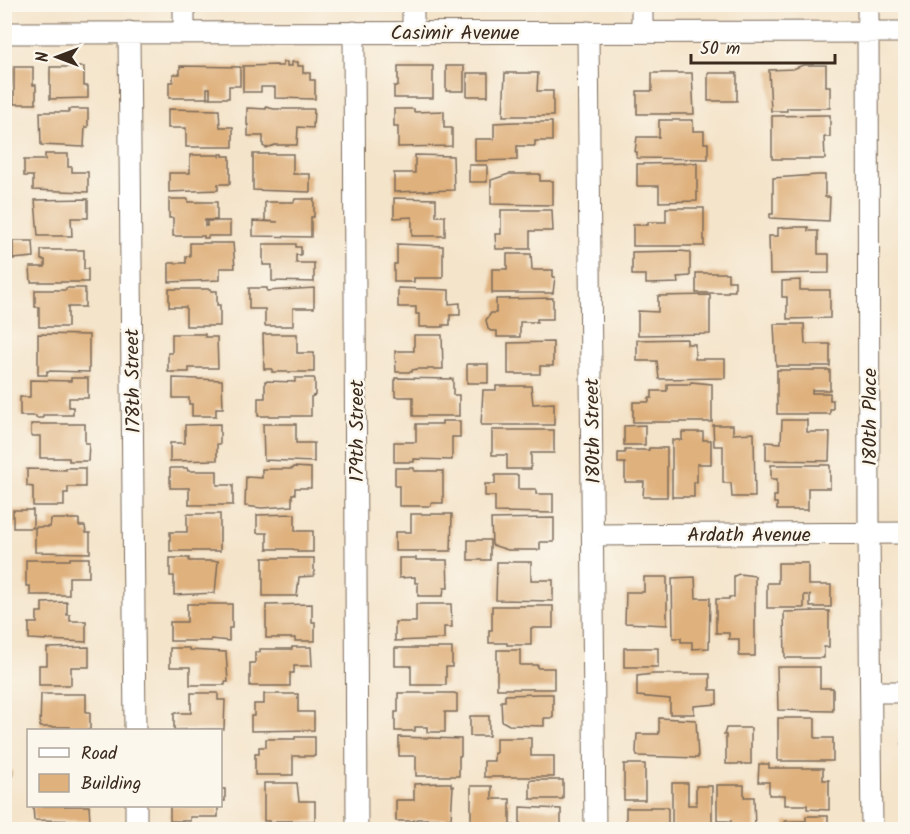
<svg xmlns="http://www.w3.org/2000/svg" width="910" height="834" viewBox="0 0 910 834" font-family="Kalam,sans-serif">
	<rect width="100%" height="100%" fill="#fbf7ec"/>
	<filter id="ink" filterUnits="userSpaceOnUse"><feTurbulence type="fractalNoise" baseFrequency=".0167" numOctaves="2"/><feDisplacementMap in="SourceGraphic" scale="12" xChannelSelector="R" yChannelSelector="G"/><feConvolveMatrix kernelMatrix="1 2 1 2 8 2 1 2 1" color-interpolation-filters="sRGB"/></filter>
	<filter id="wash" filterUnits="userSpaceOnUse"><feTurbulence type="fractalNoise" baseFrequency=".008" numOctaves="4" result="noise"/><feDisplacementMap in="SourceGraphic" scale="24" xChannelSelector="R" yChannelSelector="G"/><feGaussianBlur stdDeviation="1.35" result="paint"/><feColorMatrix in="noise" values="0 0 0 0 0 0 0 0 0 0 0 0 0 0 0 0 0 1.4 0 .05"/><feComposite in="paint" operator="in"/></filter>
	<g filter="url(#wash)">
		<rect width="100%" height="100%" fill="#f4e4ca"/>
		<g id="blocks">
			<path fill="#dfb17d" d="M283,62H287V66H292V62H298V66H303V73H310V80H315V99L275,98V87H261V92H243V66L277,65V66H283Z
				M803,65H826V86H830V108H787V111H771L769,70L793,69Z
				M4,66H11V86H4Z
				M180,66L240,67V86H229V98H210V88H207V98H169V82H173V74H180Z
				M398,66H433V98H394V86H398Z
				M446,66H464V91H446Z
				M14,67H33V85H36V104H14Z
				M50,67H84V86H88V98L50,99Z
				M467,73H488V96H467Z
				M505,73H538L537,91H553V116H503Z
				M652,73H692L694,114H637V91H652Z
				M708,73H737V101H708Z
				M266,107L274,109H314L313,128L298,127L297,145H275L266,148L263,146V136H248V125H247V108L266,109Z
				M69,109H88V127H85L84,147L41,145L40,112H69Z
				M168,109L219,110L220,127H233V147H186V128H168Z
				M394,109H414V112L444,111V128H452V146L398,147V127H394Z
				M825,115H830V137H824L825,159H772V116Z
				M659,120H693V131H704V143H708V159L637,158V152H635L637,137H659Z
				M514,122H552V141H535V146H517V160L475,161V139H494V123Z
				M45,154H68V167H72V172H88V192L33,190V176H24V160H45Z
				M220,154H223V156H230V184H218V190L169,192V173H190V155H218L220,157Z
				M253,154H293V174H310V192L253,190Z
				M415,155L453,156L454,190L394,192V173H415Z
				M697,163V201L659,202V186H637V164Z
				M469,165H487V182H469Z
				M509,174H540V181H553V205L491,204V180Z
				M818,175H825V197H830L829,221L770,218V214H773V178Z
				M394,198L436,199V216H445V236H412V217L394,218Z
				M88,199V218H71L72,236H38L35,200Z
				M169,199H188V202H217V220H205V226H207V221H230V236H208V238H204V236H173V218H169Z
				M295,199H314V217H311V237L253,236V221L278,222L265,221V202H294Z
				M666,208H704V246H633V225H648V222H666Z
				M501,210H552L553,231H530V249H496L495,234H501Z
				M790,227H808V231H818V254H829V273L770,274L769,236H778V228Z
				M13,241H33L34,257L13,259Z
				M190,243H233L235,268H220V280L169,282V263H186V256H190Z
				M263,244H296V247H301V255H296V263H314V282L272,281V265H263Z
				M397,244L443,246V278H414V282H394V264H397Z
				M41,250H84V269H88V282H31L30,267H45V260H41Z
				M679,251L690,252V276L677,277L678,283L646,284V275H632V252Z
				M507,254H531L532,270H553V277H555L553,293H492V269H507Z
				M696,273H728V281H735V291H728V293H696Z
				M800,280V290H830V318L787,319V297H782V281Z
				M66,288H85V307H68V327H39V307H35V290H66Z
				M249,288H267V291L314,288V308H293V326H265V309H249Z
				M398,288L449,290V304L460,303V315H450V325H443V327H419V314H416V307H398Z
				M169,289H211V291H217V305H220V326H186V307H169Z
				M710,295V334L638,335V311L658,312V296Z
				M553,298V319H537V322H520V337H497V331H491L488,329L486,320L491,313H496V299Z
				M774,324H804L805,344H830V366H776Z
				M38,334L89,335V372L47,371V375H38Z
				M172,334H205V337H217L218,368H189V372H168V353H172Z
				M263,334H297V353H314V372H272V369H264Z
				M414,335H442L443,369H417L412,370V372H396L395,351H414Z
				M687,339V344H695V359H725V378L659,379L657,361H637V340Z
				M553,342V366H540V374H508V343Z
				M467,364H488V383H467Z
				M777,370H830V390H812V393H830V400H833V409H830V414H777Z
				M71,378H88V398H69V407H73V415H43V418H36V416H20V397H30V380L71,381Z
				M173,378L222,380L223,408H216V416H192V404H189V398H173Z
				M295,378H314L315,380V395L311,397V416H258V398H265V381L295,382Z
				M395,378L453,379V395H459V416H413V397H395Z
				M691,382L712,384V422H633V402H649V398H652V391H667V384H690Z
				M496,386H531L533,404L554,403V425H481L483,390H496Z
				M782,420H807V432H830L829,461L766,460V442L781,443Z
				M442,421H460V437H452V460L414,459V462H394V442H416V424H442Z
				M31,424H85V443H89L88,461H69V458H40V436H31Z
				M220,424V444H217V460L170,461V443H185V425Z
				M263,424H296V443H314V462L264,460Z
				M645,425V445H624V426Z
				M713,425H733V434L754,433L755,497H732L731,483H723V446H714Z
				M492,430H554V453H531V469H507V455H492Z
				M682,432H703V440H711V464H697V482H694V497H672V440H682Z
				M649,448H667V497H643L644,482H625V463H618V453H625V450H649Z
				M771,465H830V488H808V510H777V503H774V496H777V479H771Z
				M293,467L311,468V488H295V494H292V506L262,508L245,506L246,477L262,478V469H293Z
				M66,468H85V487H68V493H64V506H33V487L27,486V469L66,470Z
				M170,468H187L188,471H217V485H233V505H189V488H170Z
				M395,468H414V471H443V503H431V506H399V486H395Z
				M495,475H518V489H536V494H553V513L495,512V496H485V484H495Z
				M13,510H33V528H13Z
				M187,514H220V551H170V532H187Z
				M295,514V531H313V552H297V550L292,549H267V533H257V515Z
				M411,514H452L451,551H395V532H411Z
				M554,518V542H540V550H508L492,545L491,519Z
				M51,519H79V526H85L86,533H90V553L35,552V527H50Z
				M468,540H490V560H468Z
				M70,558H89V577H69V595H30V586H26V560H70Z
				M170,558H189V561H218L215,593L174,595V576H170Z
				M263,558H314V576L299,577L297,596H263Z
				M399,558H416V560H447L448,588H444L443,596H418V583H415V577L399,578Z
				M497,562H531V580H553V601L496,600Z
				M778,563H808V585H831V607H810V595H804V608H767V583H778Z
				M739,574L755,576V656H739V639H729V633H716V599H729V597H734V576Z
				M644,577H667V625L625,623L626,592H644Z
				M695,577L696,598H710L709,648L692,649V642H681V638H673L672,578Z
				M67,602V615H70V621H86V642L29,639V623H37V612H42V603Z
				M187,604H232V628H229V641L211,639V641H170V622H187Z
				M312,604V622H315V641H295V638H266V605Z
				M416,604H451L452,627H444V639L395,641V622H416Z
				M492,606H553V628H531V645H507V643H489V630H492Z
				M818,611H829V647H824V658H785L784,612Z
				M89,647V667H71V685H39V665H47V648Z
				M292,647H311L312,666H294V673H290V686H250V663H255V652H260V649H292Z
				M170,648H189V650L226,652L228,682H225V685H190V667H170Z
				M395,648H452V667H446V685H411V666H395Z
				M624,648H658V667H624Z
				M497,650H520V665H538V668H554V689H497Z
				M777,667H820V688H833V711L778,710Z
				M653,674H710V690H717V704L694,706V714H670V699L637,696V676Z
				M191,693H218V700H225L224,729L174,730V713H191Z
				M398,693H454L457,694V712H445V732H427V727H415V731H395V712H398Z
				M41,694H86V712H90V730H70V727H40Z
				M264,694H298V712H314V730L251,731V716H254V704H264Z
				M539,694H553V718H544V726L509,725L502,721L501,701H505V695Z
				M4,716H9V731H4Z
				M470,716H489V736H470Z
				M659,718L696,720L698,758L637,756L636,752L637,734H659Z
				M778,718H815V738H833V761H778Z
				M726,728H751V764H726V735H724Z
				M295,737H315V756H293V775H255V754H259V747H266V739H295Z
				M399,737L461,739V756H459V776H416V756H399Z
				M496,738H531V756H554V777H484V761H494V753H496Z
				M902,743H906V777H903Z
				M624,764H645V800H624Z
				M759,764H769V768H823V780H829V810L807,809V805H785V795H769V782H758Z
				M4,770H12V776H4Z
				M530,780H563V799H530Z
				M264,783H297L299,801H315V821H276V823H269V821H264Z
				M441,783H451V786H453L451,819H417L413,821H396V800H414V784Z
				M672,783H688V805H696V786H712V830H672Z
				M717,785H744V797H754L755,830H731V821H717Z
				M471,786H492V799H510V825H514V830H486V826H479V823H471Z
				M220,789H225V801H220Z
				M33,806H89L90,821L34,820Z
				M170,806H218V817H190V821H170Z
				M520,807L561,809V830H520Z
				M650,807H668V830H626V808H650Z
				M806,816H828V830H785V821H806Z"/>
		</g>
	</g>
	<g filter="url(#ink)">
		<use href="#blocks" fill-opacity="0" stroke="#7c6b5a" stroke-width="1.5"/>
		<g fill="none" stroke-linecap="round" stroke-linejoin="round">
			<defs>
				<path id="minor" d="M184,4V32
					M413,4V32
					M642,4V32
					M868,4L869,533L872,830
					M129,32L135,730
					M354,32L357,830
					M588,32L595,830
					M4,33L906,32
					M593,535L906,533
					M871,692H906
					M136,806V830"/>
			</defs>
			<use href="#minor" stroke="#7c6b5a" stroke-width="23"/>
			<use href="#minor" stroke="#fff" stroke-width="21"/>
		</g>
	</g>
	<g text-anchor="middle" stroke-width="5" stroke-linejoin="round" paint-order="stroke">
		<g font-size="20" fill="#3b2a1e" stroke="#fbf7ec">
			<text x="455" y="39">Casimir Avenue</text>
			<text transform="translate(132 381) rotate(-91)" y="7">178th Street</text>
			<text transform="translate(869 417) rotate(-90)" y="7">180th Place</text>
			<text transform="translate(356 431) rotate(-90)" y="7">179th Street</text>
			<text transform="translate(592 431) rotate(-91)" y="7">180th Street</text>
			<text x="749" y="541">Ardath Avenue</text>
		</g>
	</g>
	<rect width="910" height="834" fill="none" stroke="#fbf7ec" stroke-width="24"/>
	<rect x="27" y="729" width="195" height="78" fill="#fbf7ec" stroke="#aea59a" stroke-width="1.5"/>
	<rect x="39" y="748" width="30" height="9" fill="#ffffff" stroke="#aea59a" stroke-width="1.5"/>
	<text x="81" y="759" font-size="18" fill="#3b2a1e">Road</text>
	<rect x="39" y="774" width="30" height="18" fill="#dfb17d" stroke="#aea59a" stroke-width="1.5"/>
	<text x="81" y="789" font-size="18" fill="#3b2a1e">Building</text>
	<g transform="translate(57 57) rotate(270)" stroke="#fbf7ec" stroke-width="4.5" paint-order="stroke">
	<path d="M0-4.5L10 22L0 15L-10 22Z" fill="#3b2a1e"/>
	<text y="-9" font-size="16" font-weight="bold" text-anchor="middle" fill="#3b2a1e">N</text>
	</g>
	<path d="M691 54v9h144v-9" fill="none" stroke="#3b2a1e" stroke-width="3"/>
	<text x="700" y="54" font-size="18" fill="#3b2a1e" stroke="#fbf7ec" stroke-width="4.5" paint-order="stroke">50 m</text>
</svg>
